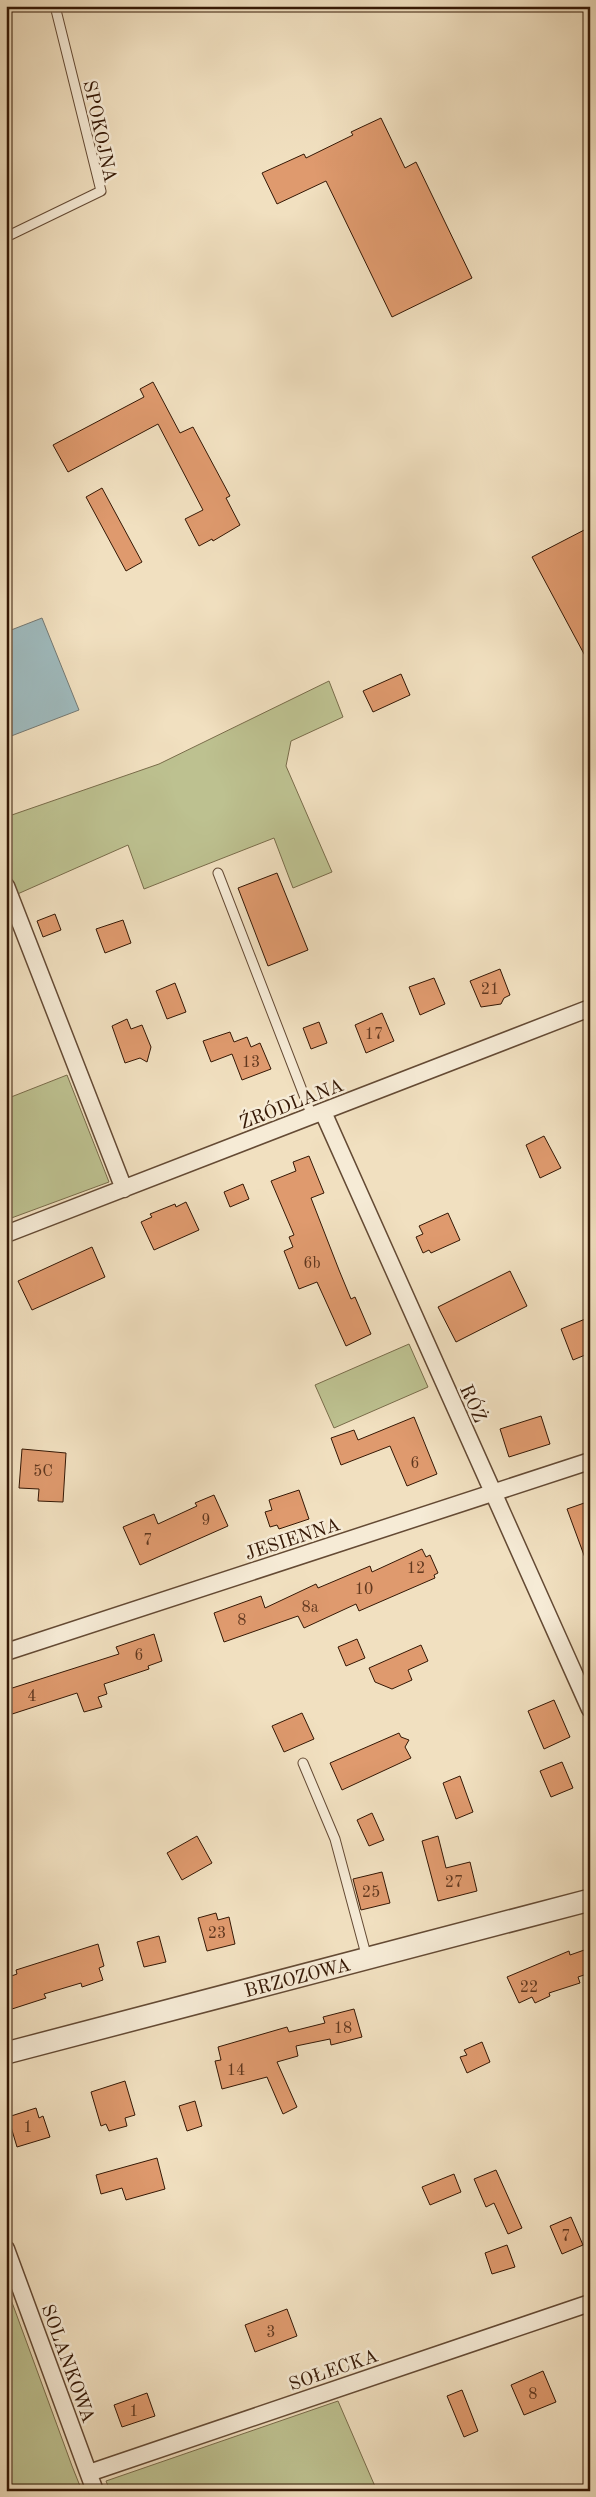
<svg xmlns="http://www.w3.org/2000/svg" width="596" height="2497" viewBox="0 0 596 2497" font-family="'Old Standard TT',serif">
	<rect width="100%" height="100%" fill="#f1e0c0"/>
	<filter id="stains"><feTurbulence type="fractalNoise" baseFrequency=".004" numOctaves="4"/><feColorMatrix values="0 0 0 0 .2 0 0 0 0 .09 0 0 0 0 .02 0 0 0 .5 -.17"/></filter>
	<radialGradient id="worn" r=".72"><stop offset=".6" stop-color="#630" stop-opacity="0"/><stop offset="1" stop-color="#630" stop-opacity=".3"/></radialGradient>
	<path fill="#bdc190" stroke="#796c4a" d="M329,681L343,717L291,741L286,766L332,872L293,888L274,838L144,889L128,845L13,896L6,870V817L159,764Z
		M67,1075L109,1182L6,1220V1099Z
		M409,1344L428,1387L334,1428L315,1385Z
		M6,2286L72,2466L82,2491H6Z
		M338,2401L377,2491H110L106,2481Z"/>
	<path fill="#9fbabd" stroke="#757973" d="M42,618L79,710L6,738V632Z"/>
	<path fill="#df9a6e" stroke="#351805" d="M381,118L405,168L416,162L472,278L392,317L326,181L277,204L262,173L304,154L306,158L353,135L351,132Z
		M153,382L180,433L193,427L230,496L226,498L240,525L213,541L212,539L199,546L185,519L203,510L158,424L68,472L53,445L144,397L140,389Z
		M102,488L142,562L126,571L86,497Z
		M590,527V665L532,557Z
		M401,674L410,695L373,712L363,691Z
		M277,873L308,950L268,966L238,888Z
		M55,914L61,930L43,937L37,921Z
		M123,920L131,943L105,953L96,929Z
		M500,969L510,995L504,998L501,1004L481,1007L470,981Z
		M434,978L445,1004L420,1015L409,987Z
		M175,983L186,1012L167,1019L156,991Z
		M382,1013L394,1041L366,1053L355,1025Z
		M127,1019L131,1029L142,1025L151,1047L147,1062L140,1058L125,1063L112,1026Z
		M319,1022L327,1043L311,1049L303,1028Z
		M230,1032L234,1042L247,1037L251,1047L260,1043L271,1069L242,1080L232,1054L211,1062L203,1041Z
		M544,1136L561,1168L540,1178L526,1145Z
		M309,1156L324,1193L311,1198L339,1270L351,1299L355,1297L371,1334L346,1346L317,1282L299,1289L284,1251L293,1247L289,1237L294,1235L271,1181L296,1171L293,1162Z
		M243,1184L249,1199L230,1207L224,1192Z
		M186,1202L199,1230L154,1250L141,1222L152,1217L150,1214L175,1204L176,1207Z
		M448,1213L460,1240L431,1253L429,1250L423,1253L416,1237L423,1234L419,1226Z
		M92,1247L105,1277L32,1310L18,1281Z
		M510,1271L527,1306L456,1342L438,1307Z
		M590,1317V1353L573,1360L561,1329Z
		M541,1416L550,1444L509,1457L500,1429Z
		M414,1417L437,1474L407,1486L390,1446L341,1465L331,1438L354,1430L358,1440Z
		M22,1449L66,1453L63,1502L38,1501L39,1489L19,1488Z
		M299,1490L309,1519L279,1529L277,1525L270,1527L265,1512L272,1510L269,1500Z
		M214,1495L228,1526L140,1565L123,1527L154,1514L158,1524L197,1506L195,1503Z
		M590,1501V1565L588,1566L567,1509Z
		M422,1549L426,1557L430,1555L438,1573L434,1575L435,1578L359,1611L356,1604L304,1628L298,1616L224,1642L214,1613L261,1596L265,1608L316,1584L318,1588L370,1566L372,1572Z
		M154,1634L162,1661L148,1666L149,1669L104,1684L107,1694L98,1697L102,1707L84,1712L77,1693L6,1716V1690L119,1654L116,1647Z
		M357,1639L365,1658L346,1666L338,1647Z
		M421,1645L428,1661L408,1670L412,1680L392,1689L375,1682L369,1668Z
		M554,1700L570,1737L544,1749L528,1711Z
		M302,1713L314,1739L284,1752L272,1726Z
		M399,1733L401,1737L409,1740L405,1747L411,1758L342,1790L330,1763Z
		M562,1762L573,1788L551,1797L540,1771Z
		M460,1776L473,1812L456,1819L443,1783Z
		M372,1813L384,1840L369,1846L357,1820Z
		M197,1836L212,1863L182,1880L167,1853Z
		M438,1836L446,1868L470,1862L477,1891L438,1901L422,1841Z
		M382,1872L390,1903L361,1910L353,1879Z
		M216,1913L218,1920L229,1917L235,1944L207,1951L198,1918Z
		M159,1936L166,1962L144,1967L137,1942Z
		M98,1944L104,1966L99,1968L103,1980L82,1987L81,1983L44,1994L46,1998L12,2009L6,1989V1978L17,1974L16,1970Z
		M590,1948V1973L578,1977L580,1983L549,1993L550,1996L535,2003L532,1997L519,2003L507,1977L569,1951L570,1955Z
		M354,2009L362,2037L331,2045L330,2039L296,2046L298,2056L277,2062L297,2107L283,2114L267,2077L222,2089L215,2061L221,2060L218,2047L287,2027L289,2032L325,2023L323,2017Z
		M482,2042L490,2062L467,2073L460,2057L467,2055L464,2050Z
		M125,2081L135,2115L125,2118L127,2126L109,2131L106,2124L101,2126L91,2092Z
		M195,2101L202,2126L187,2131L179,2106Z
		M36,2108L39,2118L43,2116L50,2137L17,2147L8,2117Z
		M157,2158L165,2189L126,2200L122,2188L101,2194L96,2175Z
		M496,2170L522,2228L508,2234L494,2203L486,2207L474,2179Z
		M454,2174L461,2192L430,2205L422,2187Z
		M571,2217L583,2245L562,2254L550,2226Z
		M507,2245L515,2267L492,2274L485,2253Z
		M287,2309L297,2336L255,2352L245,2325Z
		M543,2371L556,2402L524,2415L511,2385Z
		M462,2390L478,2431L464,2437L447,2396Z
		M147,2393L155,2416L122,2427L114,2405Z"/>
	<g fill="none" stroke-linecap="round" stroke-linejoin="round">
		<defs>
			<path id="service" d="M6,237L101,191L55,6
				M218,873L312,1116
				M303,1763L335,1839L367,1958"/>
			<path id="minor" d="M6,886L124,1189
				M323,1112L590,1709
				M6,1234L590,1008
				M6,1652L590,1461
				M6,2249L95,2491
				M89,2473L590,2303"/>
			<g id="tertiary">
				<path id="s1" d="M6,2053L590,1900"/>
			</g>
		</defs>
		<use href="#service" stroke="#644a34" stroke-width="11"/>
		<use href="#minor" stroke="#644a34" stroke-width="19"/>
		<use href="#tertiary" stroke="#644a34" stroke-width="24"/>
		<use href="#service" stroke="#f6ebd6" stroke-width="9"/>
		<use href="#minor" stroke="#f6ebd6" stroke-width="16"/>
		<use href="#tertiary" stroke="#f6ebd6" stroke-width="21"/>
	</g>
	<g text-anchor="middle" stroke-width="5" stroke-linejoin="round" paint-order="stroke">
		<g font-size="16" fill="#60381f">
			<text x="490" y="994">21</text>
			<text x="374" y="1039">17</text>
			<text x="251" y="1067">13</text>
			<text x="312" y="1268">6b</text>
			<text x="415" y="1468">6</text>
			<text x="43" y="1476">5C</text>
			<text x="206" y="1525">9</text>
			<text x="148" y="1545">7</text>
			<text x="416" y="1573">12</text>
			<text x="364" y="1594">10</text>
			<text x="310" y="1612">8a</text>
			<text x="242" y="1625">8</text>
			<text x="139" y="1660">6</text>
			<text x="32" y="1701">4</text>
			<text x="454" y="1887">27</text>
			<text x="371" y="1897">25</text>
			<text x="217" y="1938">23</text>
			<text x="529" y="1992">22</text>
			<text x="343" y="2033">18</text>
			<text x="236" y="2075">14</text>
			<text x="28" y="2132">1</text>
			<text x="566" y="2241">7</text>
			<text x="271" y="2337">3</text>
			<text x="533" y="2399">8</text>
			<text x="134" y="2416">1</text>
		</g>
		<g font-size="19" fill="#351805" stroke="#f6ebd6">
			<text transform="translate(101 131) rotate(78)" y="7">SPOKOJNA</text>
			<text transform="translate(291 1103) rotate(-21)" y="7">ŹRÓDLANA</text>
			<text transform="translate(474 1403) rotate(66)" y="7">RÓŻ</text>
			<text transform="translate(292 1538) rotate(-18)" y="7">JESIENNA</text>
			<text dy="7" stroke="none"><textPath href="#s1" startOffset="301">BRZOZOWA</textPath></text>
			<text transform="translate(69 2363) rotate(70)" y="7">SOLANKOWA</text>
			<text transform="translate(333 2369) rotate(-19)" y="7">SOŁECKA</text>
		</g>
	</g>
	<rect width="596" height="2497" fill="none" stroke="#f1e0c0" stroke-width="25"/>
	<rect x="8" y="8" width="581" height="2482" fill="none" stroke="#351805" stroke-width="2.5"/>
	<rect x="12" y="12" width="571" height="2472" fill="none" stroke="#351805"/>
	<rect width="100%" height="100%" filter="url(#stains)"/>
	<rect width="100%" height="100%" fill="url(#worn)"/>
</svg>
